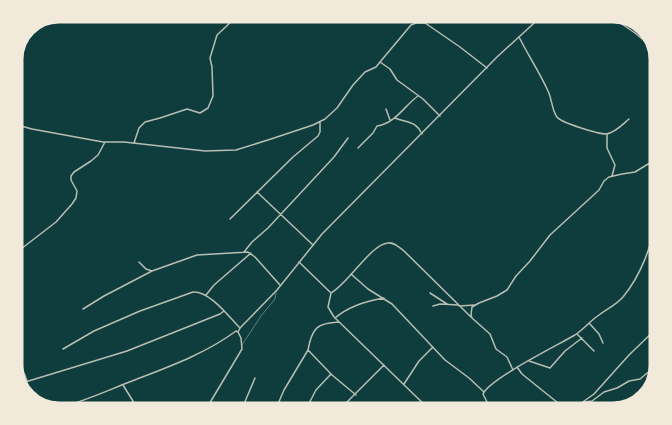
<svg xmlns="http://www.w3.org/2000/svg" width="672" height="425" viewBox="0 0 672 425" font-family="'Alegreya Sans',sans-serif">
	<rect width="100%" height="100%" fill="#0f3d3e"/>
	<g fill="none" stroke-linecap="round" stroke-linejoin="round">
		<path stroke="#b8beb3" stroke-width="0.5" d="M242,345L261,316L275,299L276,293"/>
		<path stroke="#b8beb3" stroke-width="1.5" d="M412,14L460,47L487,68
			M616,20L635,33L653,48
			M37,23L49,20L56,15
			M519,37C528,55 540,73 548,91C552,99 552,111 557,117C561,123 599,134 606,134C615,133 623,124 629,119
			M380,62L390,69L397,80L423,99L440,116
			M386,109L390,120
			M395,118C407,123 415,120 422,134
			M14,124L32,129L103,142H124L205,151L236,150L271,139L313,125L325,119L337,108L353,85L365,72L376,67L380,62L411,25L416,23H425
			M607,134V148L615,165L612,176
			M134,143L139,128L145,122L160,118L187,109L200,113L208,108L213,96L212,67L210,58L217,35L233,20L237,14
			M358,148L373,133L377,126C395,124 405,105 418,96
			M257,192L313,245
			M230,219L293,157L318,136L320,132V122
			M244,252L252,242L268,228L334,157L348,138
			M139,262L146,269L152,271L197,255L248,252L255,257L280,285
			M299,262L331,293L328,307L334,317L431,411
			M14,269C18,263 17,255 21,249L56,222L72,204L76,198L77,191L71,180V176L74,172L91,161L98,155L105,142
			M351,274L368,289L392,304L445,360L469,378L484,392
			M331,293C348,284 371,244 388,243C394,242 399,247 404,251L471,317
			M430,293L447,304
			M206,295L214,285L251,253
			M433,306L440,304L458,305
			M459,306L475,305
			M83,309L104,296L152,271
			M335,318C349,306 366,301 384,298
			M589,323L599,334L603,343
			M577,334L594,351
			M63,349L94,331L140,311L193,292C210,291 229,317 240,328
			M308,350L332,375L356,395
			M14,353L17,354L27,381
			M529,361L550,368L565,351L582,338
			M517,367L522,374L568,411
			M513,370L507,357L496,349L490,334L472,318L471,315L472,307L479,303L497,296L507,290L516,276L530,261L550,235L599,190L604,181L609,177L622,174L635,172L658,158
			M26,382L31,398
			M22,383L127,351L220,314L224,311
			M404,384L419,361L433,347
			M123,385L136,406L140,411
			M585,402L592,401L604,392L617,388L629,381L640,379L658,364
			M342,407L347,411
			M241,411L255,378
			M275,411L284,390L308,350C312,328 317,323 339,322
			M305,411L316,390L331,374
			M338,411L384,365
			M490,411L488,404L483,394C489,379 558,345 575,335C584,329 590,321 599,315C607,309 616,305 623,297C642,274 650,247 658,219
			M492,411L497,410L500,411
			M570,411L594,394L629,355L658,327"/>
		<path stroke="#b8beb3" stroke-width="1.5" d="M54,409C81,403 106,391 132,381C168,367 205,354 236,331L238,332L240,328L277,290L322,234L497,57L544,14
			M205,411L242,349L241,338L238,332"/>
	</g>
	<path d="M0 0H672V425H0ZM59 21H613A38 38 0 0 1 651 59V366A38 38 0 0 1 613 404H59A38 38 0 0 1 21 366V59A38 38 0 0 1 59 21Z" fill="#f1e9da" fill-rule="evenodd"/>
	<path fill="none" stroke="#f1e9da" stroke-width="5" d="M59 21H613A38 38 0 0 1 651 59V366A38 38 0 0 1 613 404H59A38 38 0 0 1 21 366V59A38 38 0 0 1 59 21Z"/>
</svg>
